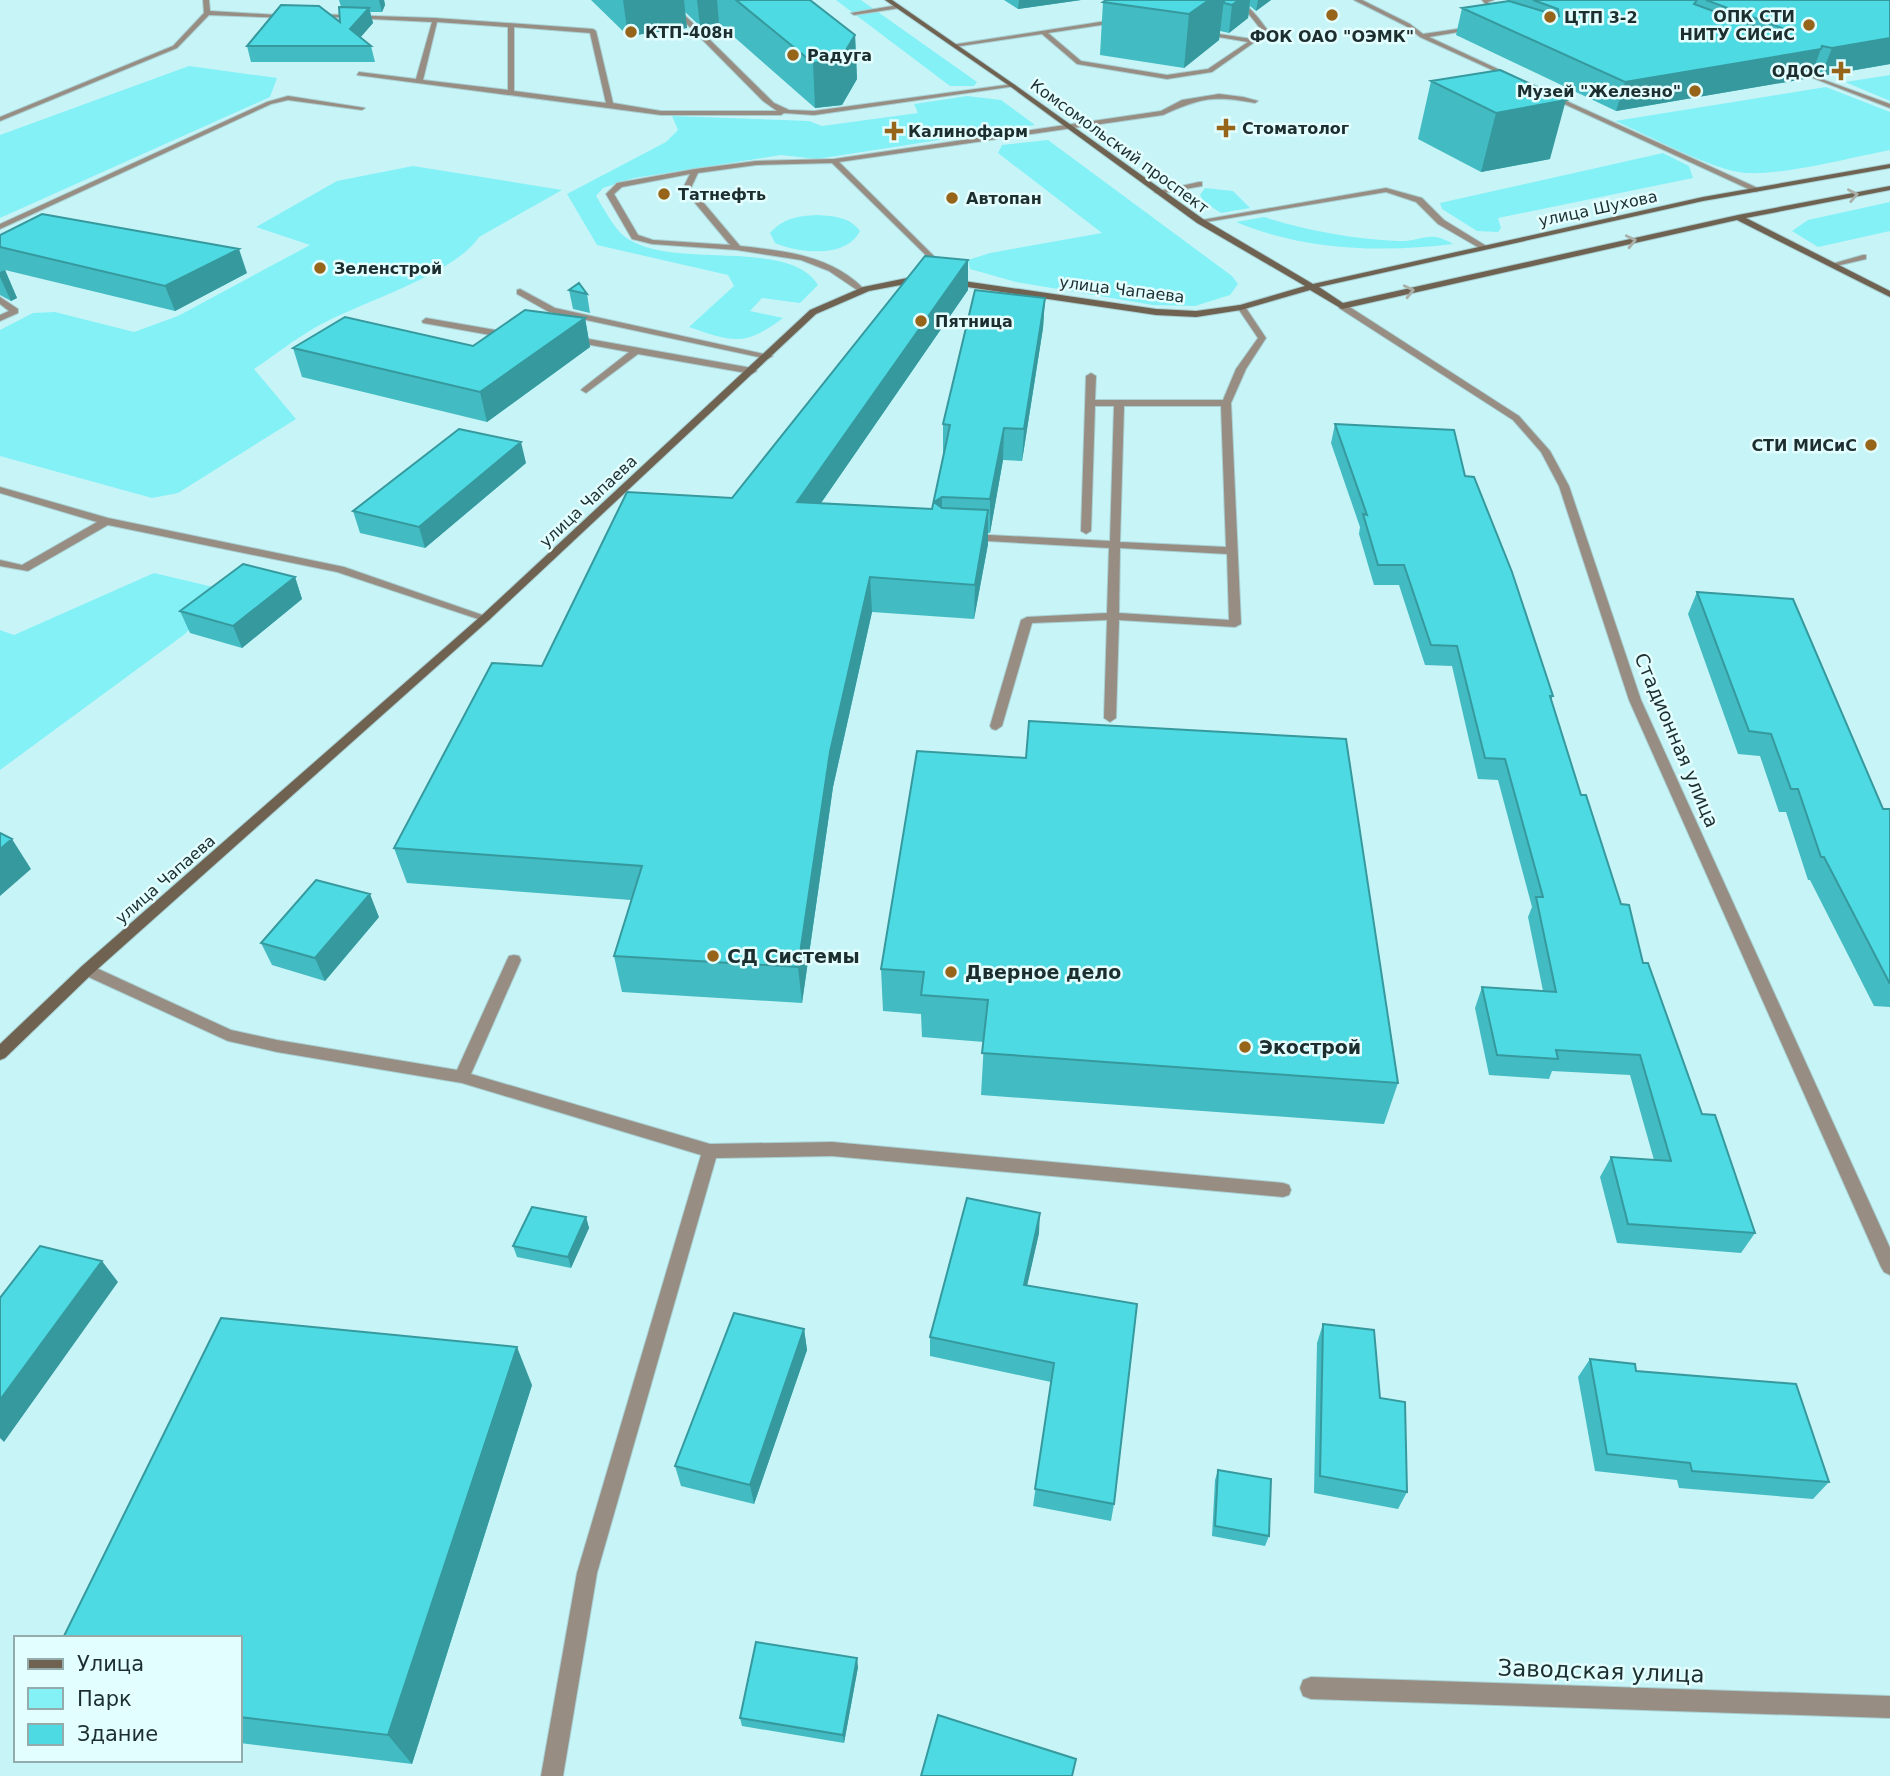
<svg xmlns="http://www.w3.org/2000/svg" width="1890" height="1776" viewBox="0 0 1890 1776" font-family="'DejaVu Sans',sans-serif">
	<rect width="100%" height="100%" fill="#c7f4f7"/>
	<path fill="#84f1f7" d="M836,0H861L977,82L974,86H950Z
		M189,66L277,78L270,97L0,218V135Z
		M1890,75V101L1845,82Z
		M1826,87L1890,112V150C1849,158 1785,175 1746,173C1713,171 1648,135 1615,121Z
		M967,96L1001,100L1035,125L817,159L781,155L634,178L603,188L596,196C603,207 613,227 624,236C669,272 789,236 818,285L800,303L762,298L750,311L783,318C744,347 733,342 689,327L734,286L728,275L597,245L567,194L666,142L678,130L672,116L809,121L822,126L918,113L914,104Z
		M1048,140L1232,276L1238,284L1230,295L1195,306L1153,305L1016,282L970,269L968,260L990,253L1102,233L998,153L1002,145Z
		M1663,153L1689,166L1693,178L1498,218L1501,228L1498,232L1477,231L1442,209L1440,203Z
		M413,166L562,190L479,237C454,275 358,303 316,327C295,339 275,355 254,369L296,419L178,493L152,498L0,456V330L33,313L55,312L134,332L178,316L310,245L256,227L337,181Z
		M1205,188L1233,191L1250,208L1221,213L1204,202L1200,195Z
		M1890,202V231L1818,247L1792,231L1808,220Z
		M817,215C834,216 850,217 860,231C846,259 799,253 775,243L770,233C784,218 797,216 817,215Z
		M1264,217C1304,230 1354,239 1397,241C1423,242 1428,229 1453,244C1381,253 1303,250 1236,222Z
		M154,573L226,590L185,634L0,770V630L14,635Z"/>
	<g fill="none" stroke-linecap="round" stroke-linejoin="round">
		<defs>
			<path id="lane" d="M203,0H209L210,11L294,16L291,18L209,15L177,48L0,121V117L173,46L204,13Z
				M663,0H669L702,32L733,30L731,33L705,35L774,103L789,110L814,111L1013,84L1016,86L814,115L784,113L781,115H661L357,75L359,72L416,79L432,22L311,16L314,14L435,18L593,29L596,31L613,103L661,111H777L763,101ZM437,22L508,27V90L423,80ZM514,27L590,33L606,103L514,91Z
				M1229,0C1248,0 1258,18 1269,32L1212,72L1167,79L1077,64L1042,34L954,47L951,45L1119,19L1121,22L1048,33L1081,61L1167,75L1208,69L1248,42L1201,34L1199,31L1252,39L1263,32L1244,8Z
				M1354,0H1362L1410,24L1423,34L1478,26L1476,29L1429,37L1515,77L1510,78L1420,37L1406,26Z
				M1482,0H1494L1488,2L1502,19H1498Z
				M898,5L900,8L854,15L851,13Z
				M1813,76L1890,104V108L1813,78Z
				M1219,94L1243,97L1258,101L1255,103C1213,95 1201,98 1163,115L839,162L944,266L945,268L941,270L832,163L756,165L698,173L690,190L683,188L690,174L622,187L614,194L638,235L653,240L730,245L690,197L697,195L740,246C784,251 831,255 864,289L860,292L829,271L801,260L737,250L652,244L632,239L606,194L617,183L695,169L756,161L834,159L1161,111L1182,100Z
				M1547,94H1551L1762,190L1755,192L1547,96Z
				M288,96L365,108L362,110L288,100L271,104L0,229V224L267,102Z
				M1199,182H1202V186L1158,194L1154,192Z
				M1386,188L1422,198L1444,220L1488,247L1481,249L1438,224L1416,202L1386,192L1200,223L1196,221Z
				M1863,255H1866V259L1832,267L1828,265Z
				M520,289L555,308L773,356L768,359L549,312L517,294V290Z
				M0,297L18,309V313L0,321V315L9,311L0,304Z
				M1238,305H1244L1266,338L1246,369L1231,403L1241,624L1235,627L1119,620L1116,718L1110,722L1104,718L1107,620L1032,623L1002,726L996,730L992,729L990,726L1021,620L1027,617L1107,613L1109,548L970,540L965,537L970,534L1110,541L1114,406H1095L1091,531L1086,534L1081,531L1086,376L1091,373L1096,376L1095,400H1223L1236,369L1258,338L1237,307ZM1124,406H1221L1226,547L1120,542ZM1120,548L1227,554L1229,620L1119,613Z
				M426,318L507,332L511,335L507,338L423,323L422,321Z
				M572,336L752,368L757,371L752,374L638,354L586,393L581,390L583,388L629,352L569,341L568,339Z
				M0,487L108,518L344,567L491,618L489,620H481L337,572L108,525L28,571L0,566V560L22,565L97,522L0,493Z
				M514,955L519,956L521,960L471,1074L710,1144L832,1142L1283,1183L1289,1185L1291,1190L1289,1195L1283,1197L832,1156L716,1158L597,1573L563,1776H541L577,1573L701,1155L462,1083L277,1052L228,1041L82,974L80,970L82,966H92L231,1030L277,1040L457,1070L507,960L509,956Z
				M1311,1677L1890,1696V1718L1311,1699L1303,1696L1300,1688L1303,1680Z"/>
			<path id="street" d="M1339,304H1345L1519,416L1550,451L1569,486L1641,700L1890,1248V1275L1884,1272L1881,1267L1629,700L1559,486L1541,452L1513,420L1339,308Z"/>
			<path id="secondary" d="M885,0H892L1015,85L1203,219L1313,284L1703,197L1890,164V168L1703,201L1319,287L1343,303L1738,215L1890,186V190L1746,218L1890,291V297L1737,220L1342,309L1310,290L1241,310L1196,317L1156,315L947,284L946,282L950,279L1156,309L1196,311L1240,305L1305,286L1197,223L1011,87Z
				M907,278L923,277L927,280L869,291L816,314L489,620L92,974L5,1058L0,1060V1044L82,966L481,616L810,310L863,287Z"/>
		</defs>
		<use href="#lane" stroke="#a8d0d3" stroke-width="2"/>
		<use href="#street" stroke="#a8d0d3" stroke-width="2"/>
		<use href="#secondary" stroke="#a8d0d3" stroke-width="2"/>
		<use href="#lane" fill="#978d82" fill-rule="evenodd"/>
		<use href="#street" fill="#978d82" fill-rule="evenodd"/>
		<use href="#secondary" fill="#706251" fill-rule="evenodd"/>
	</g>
	<path fill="#42bbc2" d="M339,0H384L385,5L382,12H370L373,23L360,37L371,46L375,62H251L247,46L340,22L341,7Z
		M591,0H810L855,35L857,79L842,105L815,108L732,35V28H724L719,23L700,26L685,12L687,28L628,36Z
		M1004,0H1081L1018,9Z
		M1106,0H1271L1256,11L1250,6L1248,18L1229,33L1220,31L1219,40L1184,68L1100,55L1103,2Z
		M1507,0H1890V64L1821,76L1812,74L1810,78L1616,111L1456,35L1462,8L1507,1Z
		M1500,70L1550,159L1481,172L1418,139L1431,81Z
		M0,235L247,273L175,311L5,270L17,298L11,301L0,295Z
		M968,260V290L821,503L932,509L943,457V424L1045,298L1043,328L1022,461L1003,460L990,533H988V544L974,619L872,612L833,787L802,1003L622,992L614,956L631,900L407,883L394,848L542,666L732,498Z
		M569,290L587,294L590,313L573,309Z
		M585,318L590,347L487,422L302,377L293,348L473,346Z
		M1335,424L1465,476L1553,696L1551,700L1581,795L1643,963L1702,1114L1755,1233L1741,1253L1617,1243L1600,1177L1611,1157L1654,1160L1630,1075L1552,1071L1549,1079L1489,1075L1475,1008L1482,987L1543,991L1528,917L1532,907L1498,780L1478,779L1452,666L1425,665L1399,585H1374L1359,534L1360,527L1331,443Z
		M526,463L425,548L360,533L353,511Z
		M295,577L302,599L242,648L190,633L180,611Z
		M1697,592L1883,809H1890V1007L1874,1006L1810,880H1808L1786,812H1779L1760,756L1738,754L1688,614Z
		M917,751L1398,1083L1384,1124L981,1095L984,1042L922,1037L921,1014L883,1011L881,969Z
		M379,917L325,981L272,965L261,943Z
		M586,1217L589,1228L571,1268L517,1257L513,1246Z
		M1039,1233L1027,1285L1114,1504L1111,1521L1033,1506L1051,1382L930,1356V1337Z
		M1323,1324L1380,1398L1407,1492L1398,1509L1314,1493L1317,1343Z
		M804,1329L807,1350L754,1504L681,1486L675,1466Z
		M1590,1359L1636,1371L1829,1482L1813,1499L1679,1488L1677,1480L1595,1471L1578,1377Z
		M532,1385L412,1764L240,1743V1638Z
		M1218,1470L1269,1536L1265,1546L1212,1536L1215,1480Z
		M858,1667L844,1743L742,1726L740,1718Z"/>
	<path fill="#36999e" d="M379,0H384L385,5L382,12Z
		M623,0H684L687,28L628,36Z
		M697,0H717L719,23L700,26Z
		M1019,0H1081L1018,9Z
		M1209,0H1224L1219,40L1184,68L1189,14Z
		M1239,0H1250L1248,18L1229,33L1232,5Z
		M1258,0H1271L1256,11Z
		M369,8L373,23L354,45L350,29Z
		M855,35L857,79L842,105L815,108L813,63Z
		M1890,38V64L1821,76L1832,48Z
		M1821,49L1810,78L1616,111L1625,82Z
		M1566,100L1550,159L1481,172L1496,113Z
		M239,249L247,273L175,311L165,286Z
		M968,260V290L799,535L797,502Z
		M5,270L17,298L11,301L0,277V272Z
		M1045,298L1043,328L1022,461L1024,429Z
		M585,318L590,347L487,422L480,392Z
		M1004,428L1003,460L990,533V499Z
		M521,442L526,463L425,548L419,527Z
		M942,497V530L934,502Z
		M988,510V544L974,619L975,585Z
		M295,577L302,599L242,648L233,626Z
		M870,577L872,612L833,787L802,1003L798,967L830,752Z
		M12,839L31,869L0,896V849Z
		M370,894L379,917L325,981L315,958Z
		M1040,1213L1039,1233L1023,1304L1024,1285Z
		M586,1217L589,1228L571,1268L568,1257Z
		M102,1261L118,1282L4,1442L0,1438V1400Z
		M804,1329L807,1350L754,1504L750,1485Z
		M517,1347L532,1385L412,1764L388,1735Z
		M857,1658L858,1667L844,1743L843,1735Z"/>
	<path fill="#4ddae2" stroke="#36999e" stroke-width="2" d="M736,0H810L855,35L840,60L813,63Z
		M1106,0H1209L1189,14L1103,2Z
		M1224,0H1239L1232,5L1224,3Z
		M1533,0H1697L1694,4L1776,34L1784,33L1782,28L1706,0H1890V38L1832,48L1822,46L1821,49L1625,82L1462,8L1509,1L1559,16L1558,9Z
		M281,5L319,6L340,22L339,7L369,8L350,29L371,46H247Z
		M1500,70L1566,100L1496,113L1431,81Z
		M42,214L239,249L165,286L0,247V235Z
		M925,256L968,260L797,502L932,509L950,425L943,424L975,290L1045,298L1024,429L1004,428L990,499L942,497L934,502L942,508L988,510L975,585L870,577L830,752L798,967L614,956L642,866L394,848L492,663L542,666L627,492L732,498Z
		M579,283L587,294L569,290Z
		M525,310L585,318L480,392L293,348L345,317L473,346Z
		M1335,424L1454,430L1465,476L1474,477L1512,572L1553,696H1550L1581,795H1586L1621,904L1629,905L1643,963H1648L1702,1114L1715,1115L1755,1233L1628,1224L1611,1157L1671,1161L1640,1055L1556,1050L1558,1059L1497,1055L1482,987L1556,992L1536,897H1543L1505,759L1485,758L1457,646L1431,645L1404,565H1378L1363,514L1367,515Z
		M459,429L521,442L419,527L353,511Z
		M243,564L295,577L233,626L180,611Z
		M1697,592L1793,599L1883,809H1890V984L1824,857H1821L1798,789H1791L1771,734L1749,731Z
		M1029,721L1346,739L1398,1083L982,1053L988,1000L921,995L924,972L881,969L917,751L1026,758Z
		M0,833L12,839L0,849Z
		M316,880L370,894L315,958L261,943Z
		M967,1198L1040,1213L1024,1285L1137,1304L1114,1504L1035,1489L1054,1363L930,1337Z
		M532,1207L586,1217L568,1257L513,1246Z
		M40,1246L102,1261L0,1400V1298Z
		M734,1313L804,1329L750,1485L675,1466Z
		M221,1318L517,1347L388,1735L240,1717V1638H63Z
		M1323,1324L1374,1330L1380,1398L1405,1402L1407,1492L1320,1476Z
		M1590,1359L1635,1364L1636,1371L1796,1384L1829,1482L1692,1471L1690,1463L1607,1454Z
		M1218,1470L1271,1479L1269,1536L1215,1526Z
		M756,1642L857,1658L843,1735L740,1718Z
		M938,1715L1076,1759L1072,1776H921Z"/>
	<defs><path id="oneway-chevron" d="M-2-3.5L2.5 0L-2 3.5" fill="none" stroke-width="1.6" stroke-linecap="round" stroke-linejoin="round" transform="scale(1.75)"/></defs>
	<g stroke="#aab0a8">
		<use href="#oneway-chevron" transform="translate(1853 195) rotate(-11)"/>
		<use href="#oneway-chevron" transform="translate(1631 241) rotate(-13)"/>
		<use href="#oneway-chevron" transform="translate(1409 291) rotate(-13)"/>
	</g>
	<g fill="#976519" stroke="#e3feff" stroke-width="2.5">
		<circle cx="1332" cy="15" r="7"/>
		<circle cx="1550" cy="17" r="7"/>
		<circle cx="1809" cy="25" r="7"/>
		<circle cx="631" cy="32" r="7"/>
		<circle cx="793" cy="55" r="7"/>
		<path d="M1837.5 60.5h7v7h7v7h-7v7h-7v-7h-7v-7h7z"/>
		<circle cx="1695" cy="91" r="7"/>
		<path d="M1222.5 117.5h7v7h7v7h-7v7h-7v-7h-7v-7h7z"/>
		<path d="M890.5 120.5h7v7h7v7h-7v7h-7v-7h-7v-7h7z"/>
		<circle cx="664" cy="194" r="7"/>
		<circle cx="952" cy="198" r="7"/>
		<circle cx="320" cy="268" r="7"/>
		<circle cx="921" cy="321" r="7"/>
		<circle cx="1871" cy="445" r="7"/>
		<circle cx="713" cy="956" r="7"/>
		<circle cx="951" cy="972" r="7"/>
		<circle cx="1245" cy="1047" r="7"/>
	</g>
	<g text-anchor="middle" stroke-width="5" stroke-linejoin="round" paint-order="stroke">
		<g font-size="16" font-weight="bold" fill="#1d2e2f" stroke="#e3feff" text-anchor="start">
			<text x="1795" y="22" text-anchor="end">ОПК СТИ<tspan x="1795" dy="18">НИТУ СИСиС</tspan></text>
			<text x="1564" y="23">ЦТП 3-2</text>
			<text x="645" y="38">КТП-408н</text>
			<text x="1332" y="42" text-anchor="middle">ФОК ОАО "ОЭМК"</text>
			<text x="807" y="61">Радуга</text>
			<text x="1825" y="77" text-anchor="end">ОДОС</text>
			<text x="1681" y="97" text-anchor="end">Музей "Железно"</text>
			<text x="1242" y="134">Стоматолог</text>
			<text x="908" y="137">Калинофарм</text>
			<text x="678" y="200">Татнефть</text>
			<text x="966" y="204">Автопан</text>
			<text x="334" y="274">Зеленстрой</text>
			<text x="935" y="327">Пятница</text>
			<text x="1857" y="451" text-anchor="end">СТИ МИСиС</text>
		</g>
		<g font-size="16" fill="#1d2e2f" stroke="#e3feff">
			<text transform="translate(1120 146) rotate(36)" y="6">Комсомольский проспект</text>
			<text transform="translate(1598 208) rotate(-12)" y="6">улица Шухова</text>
			<text transform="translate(1122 289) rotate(7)" y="6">улица Чапаева</text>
			<text transform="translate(588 501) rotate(-43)" y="6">улица Чапаева</text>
			<text transform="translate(165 879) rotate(-41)" y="6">улица Чапаева</text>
		</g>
		<g font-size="19" fill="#1d2e2f" stroke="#e3feff">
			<text transform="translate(1677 740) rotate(67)" y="7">Стадионная улица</text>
		</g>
		<g font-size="19" font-weight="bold" fill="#1d2e2f" stroke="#e3feff" text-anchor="start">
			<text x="727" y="963">СД Системы</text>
			<text x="965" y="979">Дверное дело</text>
			<text x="1259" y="1054">Экострой</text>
		</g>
		<g font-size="23" fill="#1d2e2f" stroke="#e3feff">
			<text transform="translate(1601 1671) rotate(2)" y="8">Заводская улица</text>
		</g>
	</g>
	<rect x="14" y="1636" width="228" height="126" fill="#e3feff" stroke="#94abac" stroke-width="2"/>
	<rect x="28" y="1659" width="35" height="10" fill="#706251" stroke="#94abac" stroke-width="2"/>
	<text x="77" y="1671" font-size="21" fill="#1d2e2f">Улица</text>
	<rect x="28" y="1688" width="35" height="21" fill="#84f1f7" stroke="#94abac" stroke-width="2"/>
	<text x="77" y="1706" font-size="21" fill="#1d2e2f">Парк</text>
	<rect x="28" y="1724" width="35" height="21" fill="#4ddae2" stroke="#94abac" stroke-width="2"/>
	<text x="77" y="1741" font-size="21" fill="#1d2e2f">Здание</text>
</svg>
